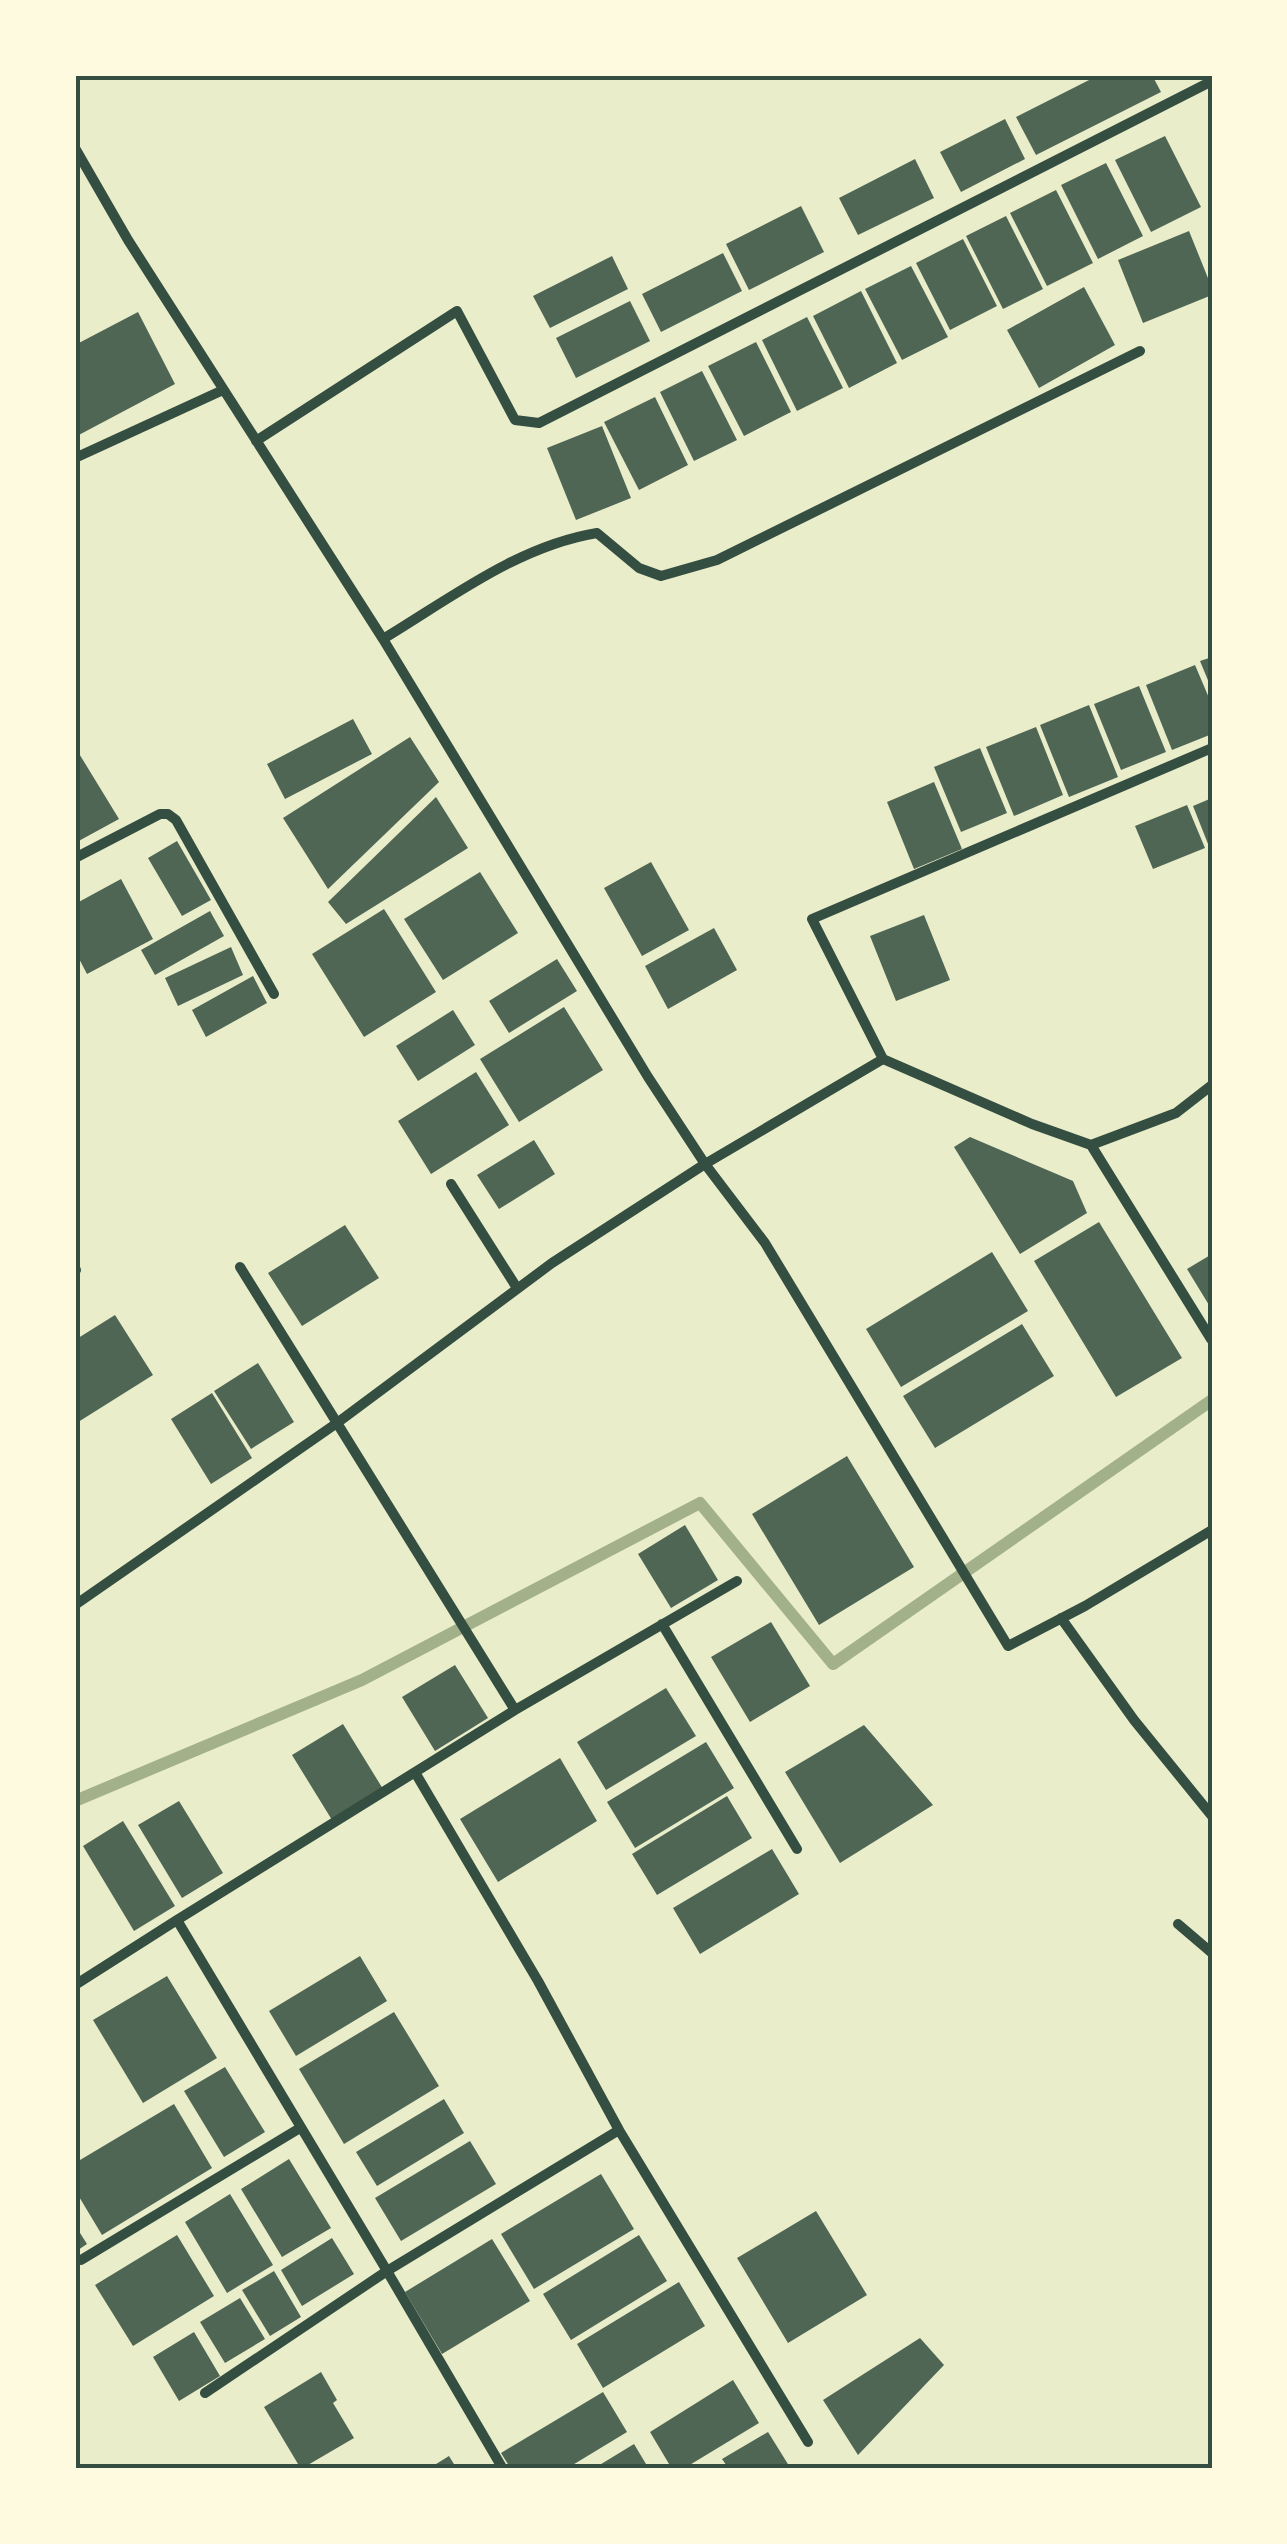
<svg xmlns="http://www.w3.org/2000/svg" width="1287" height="2544" viewBox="0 0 1287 2544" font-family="Quicksand,sans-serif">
	<rect width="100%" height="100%" fill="#e9edc9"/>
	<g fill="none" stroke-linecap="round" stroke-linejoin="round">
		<path stroke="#a3b18a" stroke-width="12" d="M75,1801L362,1680L700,1503L833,1664L1212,1400"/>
	</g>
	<path fill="#4f6655" d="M1099,75H1152L1161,92L1036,155L1016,117Z
		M1005,119L1025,159L961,192L940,152Z
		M1165,136L1201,207L1151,232L1115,160Z
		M915,159L934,198L858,235L839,198Z
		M1106,163L1143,236L1098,259L1061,185Z
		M1056,190L1093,263L1047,286L1010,213Z
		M801,206L824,252L749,290L726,244Z
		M1006,216L1043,289L1003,309L966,236Z
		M1189,231L1212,288V295L1143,323L1118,260Z
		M963,239L997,306L950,330L916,263Z
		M723,253L742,291L661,332L642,294Z
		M612,256L628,289L550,328L533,296Z
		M911,266L948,337L902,360L865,289Z
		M1084,287L1115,345L1039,388L1007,330Z
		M861,291L897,363L849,388L813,316Z
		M630,301L650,341L576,378L556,338Z
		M138,312L175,384L75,437V345Z
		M807,317L843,388L797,411L762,340Z
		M756,342L791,412L744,436L708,366Z
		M702,371L737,440L694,461L660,392Z
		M655,397L688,465L639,490L604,422Z
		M602,426L631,498L576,520L547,448Z
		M1212,657V690L1200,661Z
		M1195,665L1212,705V734L1172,750L1146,685Z
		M1139,686L1166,752L1121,770L1094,704Z
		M1089,705L1118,777L1069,797L1040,725Z
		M353,719L372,754L285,799L267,764Z
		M1036,727L1063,795L1014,816L986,747Z
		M410,737L439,782L328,889L283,818Z
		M75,747L119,819L75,843Z
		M980,748L1007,813L961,832L934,767Z
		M934,782L962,849L914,869L887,802Z
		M436,797L468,848L346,924L328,902Z
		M1212,798V854L1193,806Z
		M1187,805L1205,848L1153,869L1135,826Z
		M177,841L211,900L182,916L148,858Z
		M651,862L689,930L642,956L604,888Z
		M480,872L518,933L443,980L404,919Z
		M121,879L153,939L87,974L75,951V904Z
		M384,909L436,992L364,1037L312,954Z
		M210,911L224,936L155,975L141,950Z
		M924,915L950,980L896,1001L870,936Z
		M714,928L737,970L668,1009L645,966Z
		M231,947L243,975L178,1006L165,978Z
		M557,959L577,991L509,1033L489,1001Z
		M253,976L267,1003L206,1037L192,1010Z
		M564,1007L603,1070L519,1122L480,1059Z
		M453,1010L475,1045L418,1081L396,1046Z
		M476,1072L509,1125L431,1174L398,1121Z
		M970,1137L1073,1181L1087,1213L1020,1254L954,1147Z
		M534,1140L555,1174L499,1209L477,1175Z
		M1099,1222L1182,1358L1116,1397L1034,1261Z
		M345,1225L379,1278L302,1326L268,1273Z
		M992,1252L1028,1311L901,1387L866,1329Z
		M1212,1254V1310L1187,1269Z
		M115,1315L153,1375L75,1424V1340Z
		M1022,1324L1054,1376L935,1448L903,1396Z
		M258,1363L294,1422L251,1449L214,1391Z
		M212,1393L252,1458L211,1484L171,1419Z
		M847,1456L914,1567L819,1625L752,1514Z
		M685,1525L718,1580L671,1608L638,1554Z
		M771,1622L810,1686L750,1722L711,1657Z
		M455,1665L488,1718L435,1751L402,1697Z
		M666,1688L696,1736L606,1790L577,1742Z
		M343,1724L383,1789L332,1820L292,1755Z
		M864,1725L933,1805L840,1863L785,1772Z
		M706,1742L734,1788L635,1848L607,1802Z
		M560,1758L597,1821L498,1882L460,1819Z
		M727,1796L752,1838L657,1895L632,1854Z
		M179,1801L223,1873L182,1898L138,1825Z
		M123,1821L175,1906L134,1931L83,1846Z
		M772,1849L799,1894L700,1954L673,1908Z
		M360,1956L387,2001L296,2056L269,2011Z
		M167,1976L217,2058L143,2103L93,2020Z
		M394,2012L439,2086L344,2144L299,2069Z
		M225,2067L265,2132L224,2157L184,2091Z
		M444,2099L464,2133L377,2186L356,2152Z
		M174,2104L212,2168L102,2235L75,2190V2163Z
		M470,2141L496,2184L401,2241L375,2198Z
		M289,2159L331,2228L282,2257L241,2189Z
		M601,2174L634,2229L534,2289L501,2234Z
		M230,2194L273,2265L227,2293L185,2222Z
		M816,2211L867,2295L788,2343L737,2258Z
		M75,2225L87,2244L75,2252Z
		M177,2235L214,2296L133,2346L95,2285Z
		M639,2235L667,2281L571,2340L543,2294Z
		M332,2238L354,2274L302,2306L281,2270Z
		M492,2239L530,2301L442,2354L405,2292Z
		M274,2271L301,2317L270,2336L242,2290Z
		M679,2282L705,2326L603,2388L577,2344Z
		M240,2298L265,2339L225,2363L200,2322Z
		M194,2332L220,2376L179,2401L153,2357Z
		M920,2338L944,2365L858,2455L823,2400Z
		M321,2372L337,2400L333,2403L354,2438L301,2469L264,2407Z
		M733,2380L759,2423L683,2469H672L650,2432Z
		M603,2392L627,2432L566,2469H511L501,2453Z
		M768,2432L791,2469H729L722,2459Z
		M634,2444L649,2469H593Z
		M449,2456L457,2469H428Z"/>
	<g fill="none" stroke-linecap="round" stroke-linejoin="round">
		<path stroke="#344e41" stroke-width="10" d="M75,148L128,240L383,639L648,1077L705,1164L765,1243L1008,1646L1085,1606L1212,1530
			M256,441L457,311L515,420L539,423L1212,81
			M75,458L223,390
			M383,639C451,598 518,546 597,533L639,568L661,576L717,560L1140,351
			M1212,748L812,919L883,1059L1032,1124L1091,1145L1176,1113L1212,1085
			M75,858L160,814H168L176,820L274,994
			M1091,1145L1211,1339
			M451,1184L517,1288
			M75,1270H76
			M75,1605L337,1423L240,1267
			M1061,1618L1134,1720L1212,1816
			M662,1624L797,1849
			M515,1710L737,1581
			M416,1774L538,1981L619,2130L387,2271L177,1920L515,1710L337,1423L552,1263L705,1164L883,1059
			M1178,1924L1212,1953
			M75,1985L177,1920
			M619,2130L808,2442
			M81,2260L300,2128
			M205,2393L387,2271L503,2469"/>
	</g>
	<rect width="1287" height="2544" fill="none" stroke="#fefae0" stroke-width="155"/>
	<rect x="78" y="78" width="1132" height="2388" fill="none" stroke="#344e41" stroke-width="4"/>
</svg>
